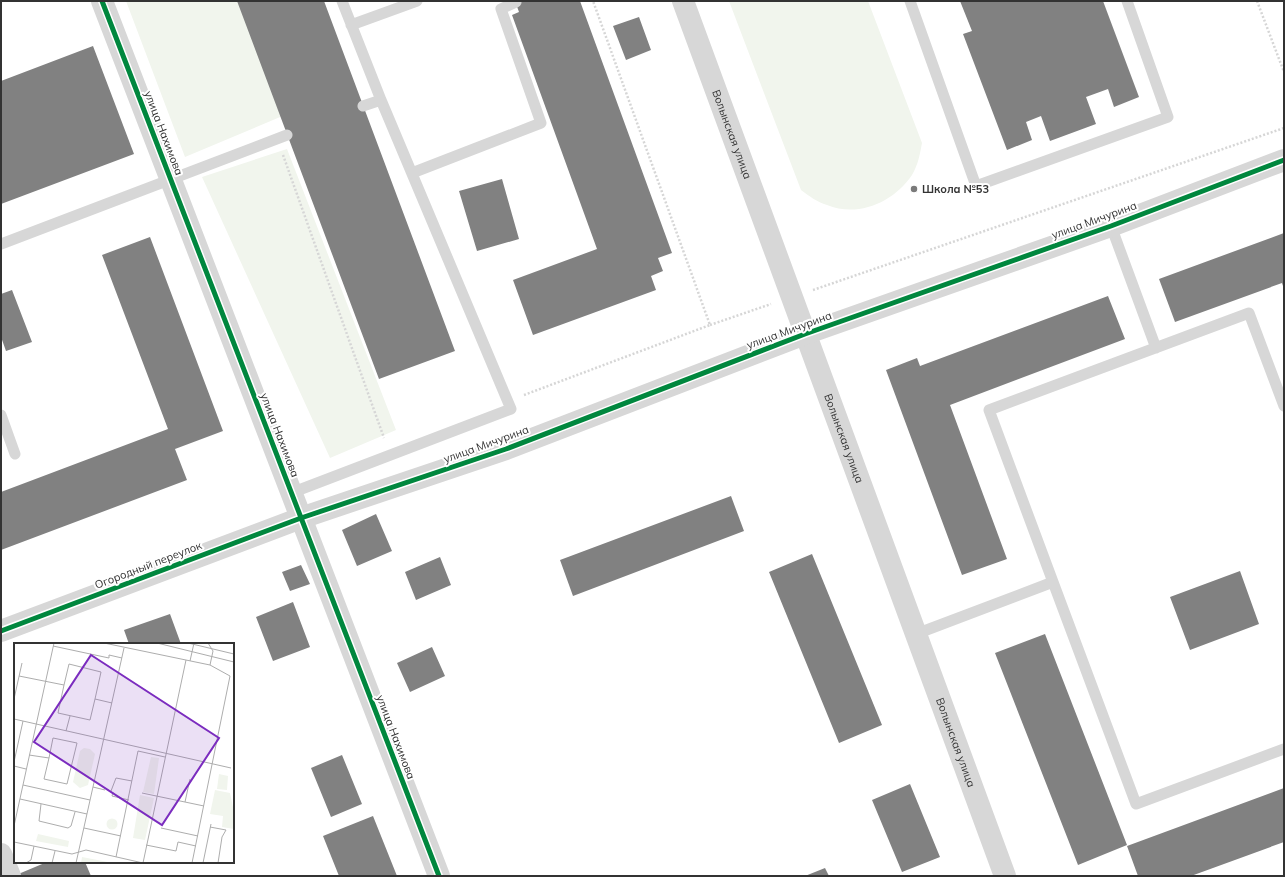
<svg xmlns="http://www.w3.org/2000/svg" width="1285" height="877" viewBox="0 0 1285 877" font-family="Mulish,sans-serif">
	<rect width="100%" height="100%" fill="#fff"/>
	<path fill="#f1f5ed" d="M126,1H244L292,112L185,157Z
		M729,1H868L922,143C920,154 918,165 912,175C894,202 858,218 827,205C817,202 809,196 801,190Z
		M287,149L396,430L330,458L202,177Z"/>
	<path fill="#818181" d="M237,1H324L455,351L379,379Z
		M515,1H580L672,253L658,258L663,271L651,276L656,290L533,335L513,280L597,249L512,15L519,12Z
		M960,1H1103L1139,97L1114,107L1108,89L1086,97L1096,124L1050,141L1041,116L1026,122L1032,140L1007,150L963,34L972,31Z
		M639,17L651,50L626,60L613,26Z
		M93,46L134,154L1,204V81Z
		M502,179L519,239L477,251L459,191Z
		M1284,233V289L1282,283L1175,322L1159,279Z
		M150,237L223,431L175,449L187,480L1,550V492L168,429L102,255Z
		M12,290L32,342L6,351L1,337V294Z
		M1108,296L1125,339L950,405L1007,559L962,575L886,370L917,358L920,366Z
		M731,496L744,531L573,596L560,560Z
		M376,514L392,551L357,566L342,530Z
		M812,554L882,725L839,743L769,572Z
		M440,557L451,585L416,600L405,572Z
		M301,565L310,584L290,591L282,572Z
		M1240,571L1259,624L1190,650L1170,597Z
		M293,602L310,647L273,661L256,617Z
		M170,614L181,644H129L124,630Z
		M1045,634L1127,845L1078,865L995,653Z
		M432,647L445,676L410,692L397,663Z
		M342,755L362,804L331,817L311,768Z
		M910,784L940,857L902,872L872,800Z
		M1284,788V842L1191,876H1138L1127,846Z
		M373,816L397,876H339L323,836Z
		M47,862H85L91,876H16V875Z
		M825,868L829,876H805Z"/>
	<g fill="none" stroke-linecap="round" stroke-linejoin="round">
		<path stroke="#d6d6d6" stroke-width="2.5" stroke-dasharray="2 2" stroke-linecap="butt" d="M1257,1L1284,72
			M283,155L384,438
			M813,290L1284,128
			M710,325L771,304
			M524,395L710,325L593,1"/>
		<path stroke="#d7d7d7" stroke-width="11" d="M910,1L976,186L1168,117L1127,1
			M351,25L417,1
			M363,106L381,100
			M412,173L541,123L501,9L516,2
			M1111,226L1156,348
			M1,244L287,135
			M1,415L15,454
			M291,493L511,409L381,100L342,1
			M1053,582L1136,804L1284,749
			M916,634L1053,582L989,410L1249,313L1284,406"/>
		<g stroke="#d7d7d7" stroke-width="22">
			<path d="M102,1L439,876"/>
			<path id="s1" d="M683,1L1005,876"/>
			<path d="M1,631L301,518L506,449L805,334L1111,226L1284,160"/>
			<path d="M1,854L10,876"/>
		</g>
		<defs>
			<path id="cycleway" d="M102,1L439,876
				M1,631L301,518L506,449L805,334L1111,226L1284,160"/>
		</defs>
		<use href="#cycleway" stroke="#fff" stroke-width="8"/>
		<use href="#cycleway" stroke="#00873e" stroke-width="5"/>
	</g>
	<circle fill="#7a7a7a" stroke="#fff" stroke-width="1.5" cx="914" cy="189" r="4"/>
	<g text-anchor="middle" stroke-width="4" stroke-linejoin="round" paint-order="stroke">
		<g font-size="11" fill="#333" stroke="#fff">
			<text transform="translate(164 133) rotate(69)" y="4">улица Нахимова</text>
			<text dy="4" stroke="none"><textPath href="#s1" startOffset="142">Волынская улица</textPath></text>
			<text transform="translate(1094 220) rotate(-20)" y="4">улица Мичурина</text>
			<text transform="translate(789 330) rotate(-20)" y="4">улица Мичурина</text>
			<text transform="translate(280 435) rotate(69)" y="4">улица Нахимова</text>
			<text dy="4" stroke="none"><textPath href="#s1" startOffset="466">Волынская улица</textPath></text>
			<text transform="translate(486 444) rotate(-20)" y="4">улица Мичурина</text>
			<text transform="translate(148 565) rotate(-21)" y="4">Огородный переулок</text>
			<text transform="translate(396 737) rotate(69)" y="4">улица Нахимова</text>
			<text dy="4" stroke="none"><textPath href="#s1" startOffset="790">Волынская улица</textPath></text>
		</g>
		<g font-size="11" font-weight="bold" fill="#333" stroke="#fff" text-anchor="start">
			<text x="922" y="193">Школа №53</text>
		</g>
	</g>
	<g transform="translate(14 643)">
		<rect width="220" height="220" fill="#fff"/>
		<path d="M70,105L76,106L81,111L74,142L66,145L59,139L66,108ZM137,114L145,115L140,151L129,149ZM205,131L214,133L213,147L203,146ZM201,147L216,150L220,169V186L208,184L209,173L196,171ZM126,152L140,155L131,197L119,195ZM92.5 181a5.5 5.5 0 1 1 11 0a5.5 5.5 0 1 1-11 0ZM24,191L55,198L54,204L22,198ZM68,214L99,220H67Z" fill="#f1f5ed"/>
		<path fill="none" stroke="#adadad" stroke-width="1" d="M90,0L196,22L216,33L178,220M143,0L220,19M174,0L220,11M194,0L199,8L196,22M39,3L95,15V12L108,15M176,18L180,0M5,33L50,42L44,70L76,77L81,56L98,60M50,42L55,21L87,29L81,56M0,56L8,20M0,76L217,125M52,88L56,73M15,112L35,115L39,95L63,100L53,141L30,136L35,115M0,119L9,78M0,123L12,126M9,142L76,157M79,144L91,147M97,148L102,135L118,138M99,149L98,153L115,157M128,150L190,163M6,156L73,171M171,159L176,136M27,161L25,178L54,185L57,183L61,169M0,183L40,0M196,184L212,187L208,194L204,220M70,185L107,193M147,185L184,193M0,199L58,211L72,207L129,220M132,202L162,208L164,199L182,203M102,214L124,108L151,114M12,220L17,217L20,203M38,220L41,208M62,220L110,5M129,220L172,17M189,220L197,181"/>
		<path fill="#7b2cbf" fill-opacity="0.15" stroke="#7b2cbf" stroke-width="2" d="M77,12L205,95L148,182L20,99Z"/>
		<rect width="220" height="220" fill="none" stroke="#333" stroke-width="2"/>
	</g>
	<rect width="1285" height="877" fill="none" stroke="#333333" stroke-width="4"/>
</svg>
